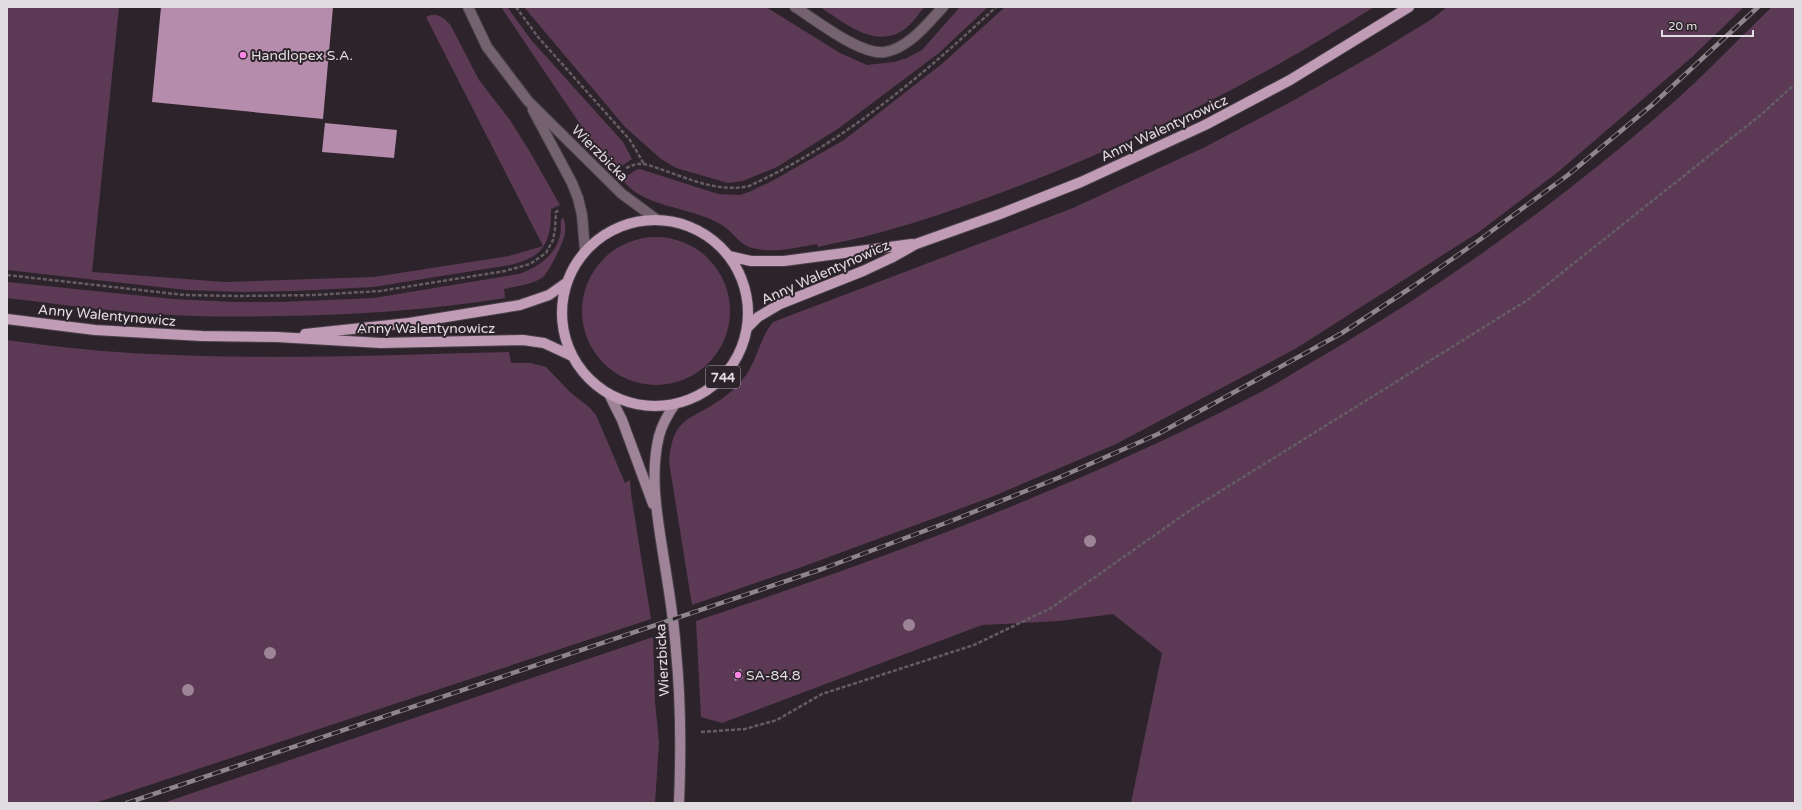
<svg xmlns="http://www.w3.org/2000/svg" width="1802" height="810" viewBox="0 0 1802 810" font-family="'Varela Round',sans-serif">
	<rect width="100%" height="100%" fill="#2d242b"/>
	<path fill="#5c3a55" d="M7,7H119L92,272L225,282L374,277L509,256L543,246L426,17C436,11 445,18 451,26L479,80L510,120L530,152L560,205L551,209C551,242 545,257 510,265L373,287L294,291L241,292L186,290L7,270Z
		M501,7H507L532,41L623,142L632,159L616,170L586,133Z
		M524,7H766L840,53L867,65L894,62L907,58L922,50L960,7H988L939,53L839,128L777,167L743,181L728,183L676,168L661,159L625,127Z
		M820,7H924C919,14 913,22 906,28C877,51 845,23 820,7Z
		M1005,7H1374C1256,82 1131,145 1000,193C960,208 919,222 878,233C858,239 838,242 818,247L817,244C798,247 777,253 757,249C738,246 735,232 720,224C690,206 642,208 622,179L636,170L640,169L718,194L740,195L749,192L774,180L844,140L943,63Z
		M1447,7H1744L1692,57L1558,172L1479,232L1295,349L1116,444L989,498L799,568L692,605L669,462C670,450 672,434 681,425C687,418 697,414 704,410C718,402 733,392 743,379C757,362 759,339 773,322L1073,208L1205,147L1296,99L1373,55L1432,19Z
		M1772,7H1795V803H1131L1162,653L1113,614L1059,621L982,625L722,723L701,717L696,621C889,557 1080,486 1261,392C1285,379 1308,364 1331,351C1451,280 1563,199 1668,107C1704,76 1737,40 1772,7Z
		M563,217C565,222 566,227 565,232C565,240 549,272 543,277C532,285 516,286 504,289L505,298C429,310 355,315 279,316C239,317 198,317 158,314C107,311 57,304 7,298V282L173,299L234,302H280L374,298L519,274C537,268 556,255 560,235C562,229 559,222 563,217Z
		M582 311a74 74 0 1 1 148 0a74 74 0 1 1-148 0Z
		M7,340C173,365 342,356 509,352L511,363H531L546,367L570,392L590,408L596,415L625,483L630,480L631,494L651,619L95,803H7Z
		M653,637L655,701L659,743L655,803H163Z"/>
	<path fill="#b68cac" d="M161,7H333L323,119L152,102Z
		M325,123L397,130L394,158L322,152Z
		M741,669L743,678L735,681L733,672Z"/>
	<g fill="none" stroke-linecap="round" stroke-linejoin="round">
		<defs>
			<path id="service" d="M795,7C816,20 861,56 885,52C909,48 928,23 943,7"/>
			<path id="tertiary" d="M468,7L487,47L528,101L622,194L656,219
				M533,110L572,183L578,198L582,215L585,250"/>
			<path id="secondary" d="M609,394L622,420L653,504
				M675,404C668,414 662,425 659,436C649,477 658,520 664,560C669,590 674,620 676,651C681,701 681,753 679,803"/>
			<path id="primary" d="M562 313a93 93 0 1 1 186 0a93 93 0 1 1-186 0Z
				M729,256L751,261H784L912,244
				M7,319L95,330L202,336L277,337L381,343L523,340L544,343L572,356
				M747,328L758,317L780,304L863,271L893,257L916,244L1000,214L1081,182L1205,125L1290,80L1409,7
				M305,334L409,323L520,305L549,295L566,283"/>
		</defs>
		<use href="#service" stroke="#4a4148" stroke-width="12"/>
		<use href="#tertiary" stroke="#4a4148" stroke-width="12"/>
		<use href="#secondary" stroke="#4a4148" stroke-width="12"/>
		<use href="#primary" stroke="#4a4148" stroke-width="12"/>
		<path stroke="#655d63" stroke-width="2.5" stroke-dasharray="4 2" stroke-linecap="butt" d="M516,7L538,37L630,140L644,164
			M626,168L636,164H644C678,173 713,194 749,186C842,144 922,76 996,7
			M7,275L184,295L240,296L315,295L380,291L505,271L530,264L546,253L553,240L555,230L556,212L559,210
			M701,732L745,729L777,720L822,694L974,645L1051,608L1192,509L1529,299L1763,113L1795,84"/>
		<use href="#service" stroke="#74626f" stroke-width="10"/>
		<use href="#tertiary" stroke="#74626f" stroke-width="10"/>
		<use href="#secondary" stroke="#9f8398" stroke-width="10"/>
		<use href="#primary" stroke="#c09cb7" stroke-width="10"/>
		<defs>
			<path id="rail" d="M127,803L822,569L951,521L1058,478L1158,434L1342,333L1412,287L1478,241L1568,175L1652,105L1758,7"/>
		</defs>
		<use href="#rail" stroke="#8d868b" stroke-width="4.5"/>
		<use href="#rail" stroke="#2d242b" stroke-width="3" stroke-dasharray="9" stroke-linecap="butt"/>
	</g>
	<g fill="#9e8497">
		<circle cx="1090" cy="541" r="6"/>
		<circle cx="909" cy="625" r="6"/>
		<circle cx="270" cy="653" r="6"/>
		<circle cx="188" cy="690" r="6"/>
	</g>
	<g fill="#fc86e4" stroke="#2d242b" stroke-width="1.5">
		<circle cx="243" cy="55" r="4"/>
		<circle cx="738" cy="675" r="4"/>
	</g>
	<g text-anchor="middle" stroke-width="4" stroke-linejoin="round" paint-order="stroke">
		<rect fill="#2d242b" stroke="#aba5aa" stroke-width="1" x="706" y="366" width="34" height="22" rx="3"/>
		<g font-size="13" font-weight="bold" fill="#e1dce0">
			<text x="723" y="382">744</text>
		</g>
		<g font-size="14" fill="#e1dce0" stroke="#2d242b" text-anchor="start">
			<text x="251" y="60">Handlopex S.A.</text>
			<text x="746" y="680">SA-84.8</text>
		</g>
		<g font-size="14" fill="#e1dce0" stroke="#2d242b">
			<text transform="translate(1164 128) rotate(-25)" y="5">Anny Walentynowicz</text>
			<text transform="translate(600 153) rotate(45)" y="5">Wierzbicka</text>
			<text transform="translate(825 272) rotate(-24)" y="5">Anny Walentynowicz</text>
			<text transform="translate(107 315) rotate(5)" y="5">Anny Walentynowicz</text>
			<text x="426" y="333">Anny Walentynowicz</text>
			<text transform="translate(662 660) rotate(-93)" y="5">Wierzbicka</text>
		</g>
	</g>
	<rect width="1802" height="810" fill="none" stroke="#e1dce0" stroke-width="16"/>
	<path d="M1662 30v6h91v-6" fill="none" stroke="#e1dce0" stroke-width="2"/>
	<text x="1668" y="30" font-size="12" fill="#e1dce0" stroke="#2d242b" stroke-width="3" paint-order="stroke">20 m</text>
</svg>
